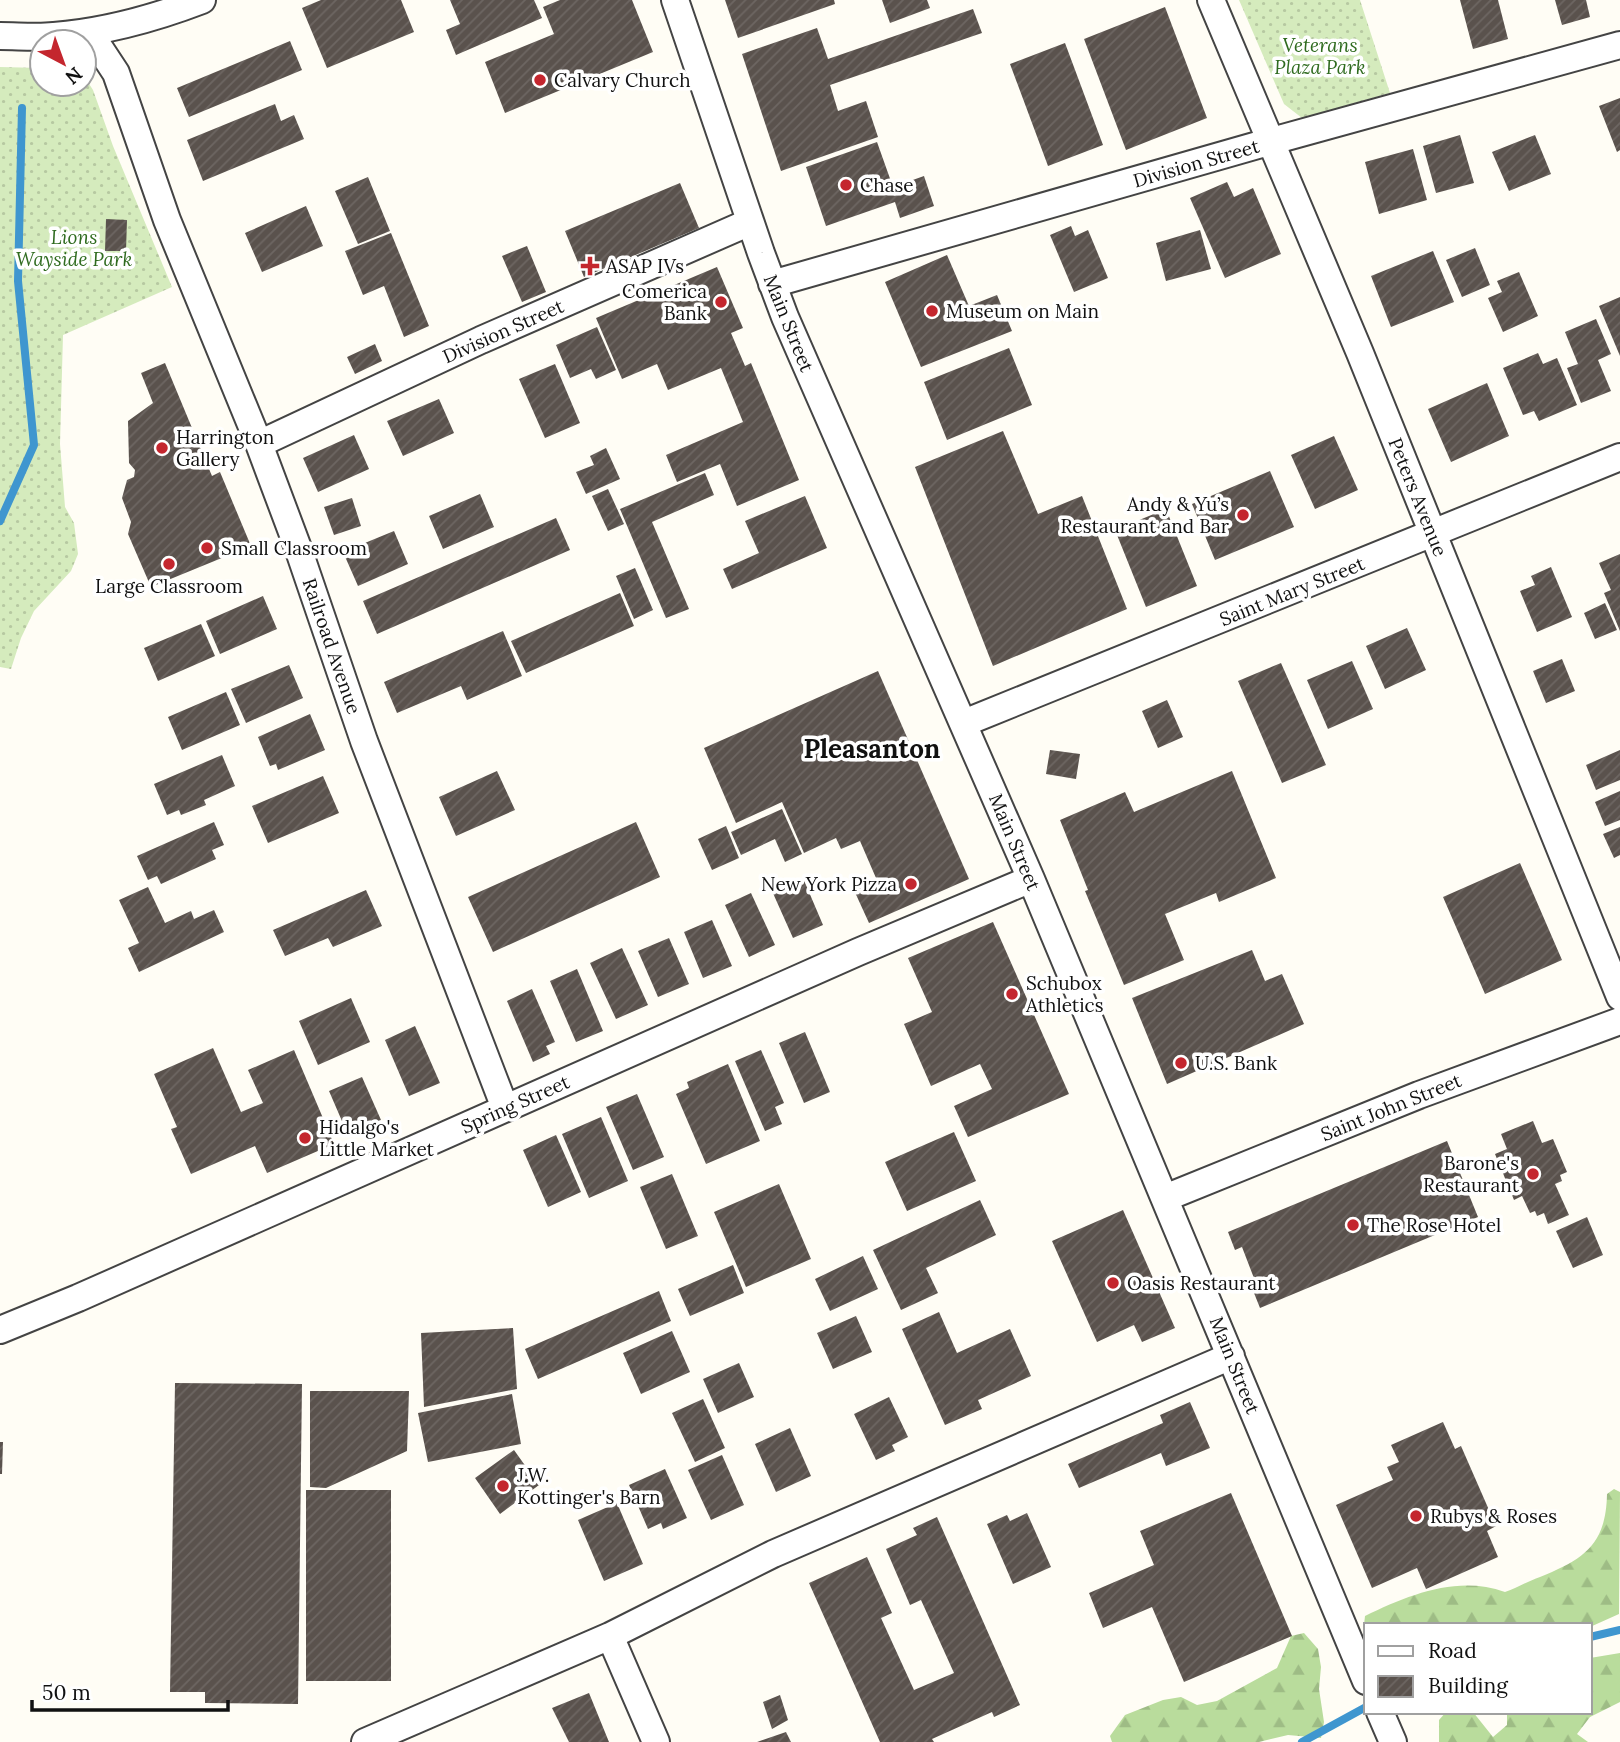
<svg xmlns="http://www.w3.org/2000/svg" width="1620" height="1742" viewBox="0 0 1620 1742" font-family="Lora,serif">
	<defs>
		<pattern id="grass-dots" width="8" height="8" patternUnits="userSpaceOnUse" patternTransform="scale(1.75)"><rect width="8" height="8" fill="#d5ebbd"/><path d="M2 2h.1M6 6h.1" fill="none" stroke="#b6c8a1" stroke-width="1.8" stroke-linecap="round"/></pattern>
		<pattern id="forest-firs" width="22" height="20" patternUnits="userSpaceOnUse" patternTransform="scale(1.75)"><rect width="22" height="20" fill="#b9dc9c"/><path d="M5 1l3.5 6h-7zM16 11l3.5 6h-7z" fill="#9ebc85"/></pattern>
		<pattern id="building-hatch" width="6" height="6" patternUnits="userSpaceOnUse" patternTransform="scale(1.75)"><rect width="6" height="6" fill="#5a524d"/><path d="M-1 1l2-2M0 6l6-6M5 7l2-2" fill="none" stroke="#6d6662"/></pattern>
	</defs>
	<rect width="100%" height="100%" fill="#fffdf5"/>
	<path fill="url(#grass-dots)" d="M1239,0H1360L1390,93L1302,118L1284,104Z
		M0,67L42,68V84H84V76L93,90L113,146L172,287L63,335L60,444L65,507L74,523L78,554L71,571L34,611L21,638L11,669L0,667Z"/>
	<path fill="url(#forest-firs)" d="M1614,1489L1620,1492L1619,1614L1590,1627V1625H1366V1628L1364,1625L1365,1616C1409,1595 1457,1575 1505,1592C1517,1588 1528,1581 1540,1577C1584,1559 1606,1545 1607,1494Z
		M1304,1633L1318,1649L1321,1667L1319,1689L1324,1722L1321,1738L1288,1735L1259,1742H1112L1110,1736L1125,1715L1163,1700L1181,1697L1197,1705L1217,1701L1277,1668L1291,1636Z
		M1620,1653V1702L1590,1717L1577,1734L1588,1742H1439V1720L1446,1712H1473L1493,1737L1507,1725V1712H1590V1658Z"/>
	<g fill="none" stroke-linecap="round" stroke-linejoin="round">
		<path stroke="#3f96cf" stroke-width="8" d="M0,521L34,445L18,281L22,108
			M1590,1637L1620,1630
			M1302,1742L1366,1707"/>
	</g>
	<path fill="url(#building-hatch)" d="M321,0H401L414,32L327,68L302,8Z
		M450,0H534L542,18L456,55L446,30L460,24Z
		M560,0H632L653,52L505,113L485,62L554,34L543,7Z
		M725,0H834L835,4L738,38Z
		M882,0H927L930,8L890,23Z
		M1460,0H1498L1508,39L1473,49Z
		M1555,0H1586L1590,17L1562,25Z
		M1165,7L1207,118L1126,150L1084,39Z
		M973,9L982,33L830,85L838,111L866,101L878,137L781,171L742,54L817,28L828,59Z
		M290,41L302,70L189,117L177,88Z
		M1065,43L1103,145L1048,166L1010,64Z
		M1620,98V150L1617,152L1599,106Z
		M275,104L281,121L294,115L304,139L203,181L187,140Z
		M1460,135L1474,183L1436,193L1423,146Z
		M1535,135L1551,174L1509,191L1492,152Z
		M877,142L893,187L924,176L934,206L900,218L895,202L826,226L806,167Z
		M1413,149L1427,200L1379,214L1365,162Z
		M368,177L390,231L358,244L335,191Z
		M1227,182L1234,197L1253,188L1281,254L1225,278L1190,198Z
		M680,183L699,228L584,277L565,231Z
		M306,206L323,246L262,272L245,233Z
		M106,219L127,220L126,251H105Z
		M1071,226L1075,236L1088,230L1108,278L1074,292L1050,235Z
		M1200,230L1211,269L1166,281L1156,243Z
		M391,233L429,326L404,337L384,286L363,295L345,251Z
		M527,246L546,292L522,302L502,256Z
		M1475,248L1490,285L1462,297L1446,260Z
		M1433,251L1454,302L1391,327L1371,276Z
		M947,255L969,306L997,295L1012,331L921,367L885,282Z
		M717,267L743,328L731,333L745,366L751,363L799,480L737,506L720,464L677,482L666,455L743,422L721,368L668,390L657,364L622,379L596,318Z
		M1519,272L1538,316L1503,332L1488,298L1502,292L1497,281Z
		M1620,297V356L1599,306Z
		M1596,319L1611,354L1598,360L1611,391L1581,403L1567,368L1578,364L1565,332Z
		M597,327L616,370L596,379L591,369L570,378L556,345Z
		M375,344L382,361L355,374L347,357Z
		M1009,348L1032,405L947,440L924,382Z
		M1538,353L1543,364L1557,358L1577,405L1539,421L1534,411L1523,415L1503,368Z
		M165,363L212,476L220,472L251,546L151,587L128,534L131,522L122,498L127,480L134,477L135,470L129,463L128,421L153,403L141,373Z
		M555,364L580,423L545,438L519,379Z
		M1487,383L1509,436L1451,462L1428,409Z
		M439,399L454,433L403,456L387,421Z
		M1003,431L1038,514L1082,496L1127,609L993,666L915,467Z
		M354,435L369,469L318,492L303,458Z
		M1334,436L1358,490L1315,509L1291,455Z
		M606,448L620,479L586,494L576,472L594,465L590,456Z
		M1270,471L1294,527L1215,560L1192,504Z
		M705,473L714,495L652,522L689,609L666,618L620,509Z
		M608,489L624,524L608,531L592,496Z
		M480,494L494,527L443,549L429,516Z
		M805,496L827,548L732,589L723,569L759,553L745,521Z
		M352,498L361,526L334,535L324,507Z
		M1166,509L1197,586L1146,607L1115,530Z
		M556,518L570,550L377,634L363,601Z
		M394,531L408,564L358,586L343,552Z
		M1620,554V631L1604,593L1611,590L1599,563Z
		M1551,567L1572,617L1537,632L1520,591L1535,585L1531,576Z
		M635,568L653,610L634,619L616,576Z
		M620,593L634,626L526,673L511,641Z
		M263,596L277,629L220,654L206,621Z
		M1605,603L1617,630L1595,639L1584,613Z
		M201,624L215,656L158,681L144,648Z
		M1407,628L1426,670L1385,689L1366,646Z
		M503,631L522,676L467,700L461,686L397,713L384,682Z
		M1562,659L1575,691L1546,703L1533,671Z
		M1352,661L1373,709L1328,729L1307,680Z
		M1281,663L1326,765L1282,783L1238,681Z
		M289,665L303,698L246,723L231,689Z
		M878,671L969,879L869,923L853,888L876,878L860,841L841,849L836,838L804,853L782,802L736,823L704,748Z
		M226,692L240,725L182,750L168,717Z
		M1167,700L1183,737L1158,748L1142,711Z
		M310,714L325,750L278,770L276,764L270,766L258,737Z
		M1050,750L1080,754L1076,779L1046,774Z
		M1620,750V780L1596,790L1586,765Z
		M222,755L235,786L204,800L206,805L181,815L179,810L167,815L154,784Z
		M497,771L515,810L456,836L439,797Z
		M1232,771L1276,878L1219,902L1216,893L1165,914L1184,960L1124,985L1085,891L1088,890L1060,820L1125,792L1134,812Z
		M323,776L339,813L268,843L252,806Z
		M1620,791V820L1605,826L1595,802Z
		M782,809L802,854L785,862L775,839L741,855L731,832Z
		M214,822L224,845L212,850L216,859L161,884L157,876L148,880L137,856Z
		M636,822L660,877L493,952L468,897Z
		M726,826L739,858L712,870L698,839Z
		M1620,827V855L1614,858L1603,834Z
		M1520,863L1562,960L1485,994L1443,897Z
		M803,878L823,925L793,938L772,891Z
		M148,887L165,923L191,911L194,919L214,910L224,932L139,972L128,948L139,943L119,900Z
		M366,890L382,926L333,947L328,938L285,956L273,930Z
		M751,893L775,945L749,957L725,905Z
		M712,920L732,966L703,978L684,932Z
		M993,922L1069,1094L968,1137L954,1106L992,1089L980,1064L931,1086L904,1024L932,1012L908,958Z
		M669,938L689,984L658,997L638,951Z
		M622,948L648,1005L616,1019L590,963Z
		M1252,950L1265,981L1282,974L1304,1024L1167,1084L1132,998Z
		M577,969L603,1031L576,1042L550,981Z
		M532,989L555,1042L546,1046L550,1054L533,1062L507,1001Z
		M351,998L370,1042L318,1065L299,1021Z
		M415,1026L440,1083L409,1096L385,1040Z
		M805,1032L830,1092L804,1103L779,1043Z
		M213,1048L241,1112L263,1103L248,1070L294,1050L334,1144L267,1173L255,1146L191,1174L171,1129L177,1127L154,1074Z
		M761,1050L784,1103L775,1107L782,1124L765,1131L735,1061Z
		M728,1064L760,1141L706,1164L676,1094L689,1088L687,1082Z
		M362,1077L381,1120L348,1135L329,1091Z
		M637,1094L664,1157L633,1170L606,1107Z
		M601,1117L628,1181L589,1198L562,1134Z
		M1533,1121L1542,1143L1553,1139L1567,1172L1560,1175L1562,1181L1555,1184L1569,1215L1548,1224L1544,1213L1537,1216L1535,1211L1530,1213L1522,1196L1514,1200L1495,1154L1507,1149L1501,1134Z
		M954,1132L976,1181L907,1211L885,1162Z
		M556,1135L581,1192L548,1207L523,1150Z
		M1447,1141L1478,1217L1260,1308L1252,1288L1257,1286L1242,1247L1235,1250L1228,1232Z
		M672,1174L698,1236L666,1249L640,1187Z
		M779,1184L811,1259L746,1287L714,1212Z
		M980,1200L996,1235L926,1268L938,1293L901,1310L873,1250Z
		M1123,1210L1175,1328L1142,1342L1134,1325L1097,1342L1052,1241Z
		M1587,1217L1603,1255L1573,1268L1556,1231Z
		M863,1256L878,1289L830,1311L815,1279Z
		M733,1265L744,1293L690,1316L678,1289Z
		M659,1291L671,1321L538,1379L525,1349Z
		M939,1312L957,1353L1010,1329L1031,1376L978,1400L982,1409L945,1425L902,1329Z
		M856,1316L872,1352L833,1369L817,1333Z
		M513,1328L517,1389L424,1407L421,1333Z
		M672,1331L690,1372L641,1394L623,1353Z
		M739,1363L754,1397L718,1413L703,1379Z
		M175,1383L302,1384L298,1704L205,1703V1692H170Z
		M310,1391H409L407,1451L326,1488L310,1487Z
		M512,1394L521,1444L428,1462L418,1413Z
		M889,1397L908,1437L892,1445L895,1451L876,1460L854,1414Z
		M703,1399L725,1448L695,1462L672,1413Z
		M1190,1402L1210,1448L1166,1466L1161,1453L1079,1488L1068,1464L1163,1423L1160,1415Z
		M1443,1422L1455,1449L1461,1446L1496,1526L1487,1531L1498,1557L1426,1589L1417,1568L1372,1588L1336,1505L1393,1480L1387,1467L1399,1462L1391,1445Z
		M790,1428L811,1476L776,1492L755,1444Z
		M0,1442H3L2,1474H0Z
		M514,1450L539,1485L500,1514L475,1478Z
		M722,1455L744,1505L711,1520L688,1470Z
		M665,1469L687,1518L663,1529L661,1523L648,1529L629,1485Z
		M306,1490H391V1681H306Z
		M1231,1493L1292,1636L1184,1682L1152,1607L1103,1628L1089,1593L1154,1565L1140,1531Z
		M617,1503L643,1564L604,1581L578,1520Z
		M1027,1513L1051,1567L1013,1584L987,1524L1007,1515L1010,1521Z
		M937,1517L1020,1705L994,1717L992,1712L932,1739L934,1742H880L809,1583L867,1557L892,1613L881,1618L914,1690L954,1673L921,1600L910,1605L886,1549L917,1535L913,1528Z
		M589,1693L609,1742H569L552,1708Z
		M780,1695L788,1720L772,1729L763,1702Z
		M786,1732L791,1742H757Z"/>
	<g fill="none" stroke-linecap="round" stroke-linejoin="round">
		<defs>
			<path id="minor" d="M675,0L761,253L785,317L1031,879L1366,1681
				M1211,0L1360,353L1620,997
				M89,32L116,73L167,220L259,444L298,548L364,741L505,1108
				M0,36C18,36 37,38 54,36C104,32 155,18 202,0
				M772,284L1272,141L1620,45
				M259,444L481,340L750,222
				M964,723L1620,457
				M1165,1198L1419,1095L1620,1021
				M0,1330L78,1298L858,952L1031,879
				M610,1636L656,1742
				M1380,1712L1393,1742
				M365,1742L610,1636L773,1554L1231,1356"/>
		</defs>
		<use href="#minor" stroke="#444" stroke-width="30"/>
		<use href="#minor" stroke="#fff" stroke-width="26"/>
	</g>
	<g fill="#c4262e" stroke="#fff" stroke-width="2.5">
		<circle cx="540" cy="80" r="7"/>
		<circle cx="846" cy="185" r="7"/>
		<path d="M586.5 255.5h7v7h7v7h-7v7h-7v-7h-7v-7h7z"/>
		<circle cx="721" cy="302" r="7"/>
		<circle cx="932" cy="311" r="7"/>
		<circle cx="162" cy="448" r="7"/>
		<circle cx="1243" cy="515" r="7"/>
		<circle cx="207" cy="548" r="7"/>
		<circle cx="169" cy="564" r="7"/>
		<circle cx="911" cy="884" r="7"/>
		<circle cx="1012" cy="994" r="7"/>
		<circle cx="1181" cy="1063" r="7"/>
		<circle cx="305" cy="1138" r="7"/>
		<circle cx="1533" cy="1174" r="7"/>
		<circle cx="1353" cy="1225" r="7"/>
		<circle cx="1113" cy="1283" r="7"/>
		<circle cx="503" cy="1486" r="7"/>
		<circle cx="1416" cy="1516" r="7"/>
	</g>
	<g text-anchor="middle" stroke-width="7" stroke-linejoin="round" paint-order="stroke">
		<g font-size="19" font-style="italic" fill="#2f6b1f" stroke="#fff">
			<text x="1320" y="52">Veterans<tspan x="1320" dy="22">Plaza Park</tspan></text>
			<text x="74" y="244">Lions<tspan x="74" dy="22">Wayside Park</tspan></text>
		</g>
		<g font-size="19" fill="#111" stroke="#fff" text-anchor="start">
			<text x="554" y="87">Calvary Church</text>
			<text x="860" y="192">Chase</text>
			<text x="606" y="273">ASAP IVs</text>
			<text x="707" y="298" text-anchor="end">Comerica<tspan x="707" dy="22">Bank</tspan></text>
			<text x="946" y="318">Museum on Main</text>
			<text x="176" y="444">Harrington<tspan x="176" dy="22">Gallery</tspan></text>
			<text x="1229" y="511" text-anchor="end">Andy &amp; Yu’s<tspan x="1229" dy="22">Restaurant and Bar</tspan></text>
			<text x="221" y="555">Small Classroom</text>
			<text x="169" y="593" text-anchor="middle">Large Classroom</text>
			<text x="897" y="891" text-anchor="end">New York Pizza</text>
			<text x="1026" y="990">Schubox<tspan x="1026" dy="22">Athletics</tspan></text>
			<text x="1195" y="1070">U.S. Bank</text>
			<text x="319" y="1134">Hidalgo's<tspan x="319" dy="22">Little Market</tspan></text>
			<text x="1519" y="1170" text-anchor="end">Barone's<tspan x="1519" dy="22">Restaurant</tspan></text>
			<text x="1367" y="1232">The Rose Hotel</text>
			<text x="1127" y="1290">Oasis Restaurant</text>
			<text x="517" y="1482">J.W.<tspan x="517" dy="22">Kottinger's Barn</tspan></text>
			<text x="1430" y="1523">Rubys &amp; Roses</text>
		</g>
		<g font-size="19" fill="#111" stroke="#fff">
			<text transform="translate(1196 163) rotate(-16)" y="7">Division Street</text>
			<text transform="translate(789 323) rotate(68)" y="7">Main Street</text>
			<text transform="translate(503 331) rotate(-24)" y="7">Division Street</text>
			<text transform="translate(1418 497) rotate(68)" y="7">Peters Avenue</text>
			<text transform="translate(1292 591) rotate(-22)" y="7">Saint Mary Street</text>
			<text transform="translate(332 646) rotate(71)" y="7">Railroad Avenue</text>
			<text transform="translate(1015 842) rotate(67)" y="7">Main Street</text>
			<text transform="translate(515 1104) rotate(-24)" y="7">Spring Street</text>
			<text transform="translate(1391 1107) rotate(-22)" y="7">Saint John Street</text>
			<text transform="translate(1235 1365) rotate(68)" y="7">Main Street</text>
		</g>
		<g font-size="26" font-weight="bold" fill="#111" stroke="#fff">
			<text x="872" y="758">Pleasanton</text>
		</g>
	</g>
	<rect x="1364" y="1623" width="228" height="91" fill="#ffffff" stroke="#a0a0a0" stroke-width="2"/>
	<rect x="1378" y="1646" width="35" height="10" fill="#ffffff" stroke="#a0a0a0" stroke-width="2"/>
	<text x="1428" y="1658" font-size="21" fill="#111111">Road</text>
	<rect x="1378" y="1676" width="35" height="21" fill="url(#building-hatch)" stroke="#a0a0a0" stroke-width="2"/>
	<text x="1428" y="1693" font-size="21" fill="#111111">Building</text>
	<g transform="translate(63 63) rotate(139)"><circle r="33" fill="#ffffff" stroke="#a0a0a0" stroke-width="2"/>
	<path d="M0-5L12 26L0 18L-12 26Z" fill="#c4262e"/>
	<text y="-10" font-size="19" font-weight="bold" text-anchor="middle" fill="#111111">N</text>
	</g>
	<path d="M32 1700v10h196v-10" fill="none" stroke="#111111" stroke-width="3.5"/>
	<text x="42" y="1700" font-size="21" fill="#111111" stroke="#ffffff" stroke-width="5" paint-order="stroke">50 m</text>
</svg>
